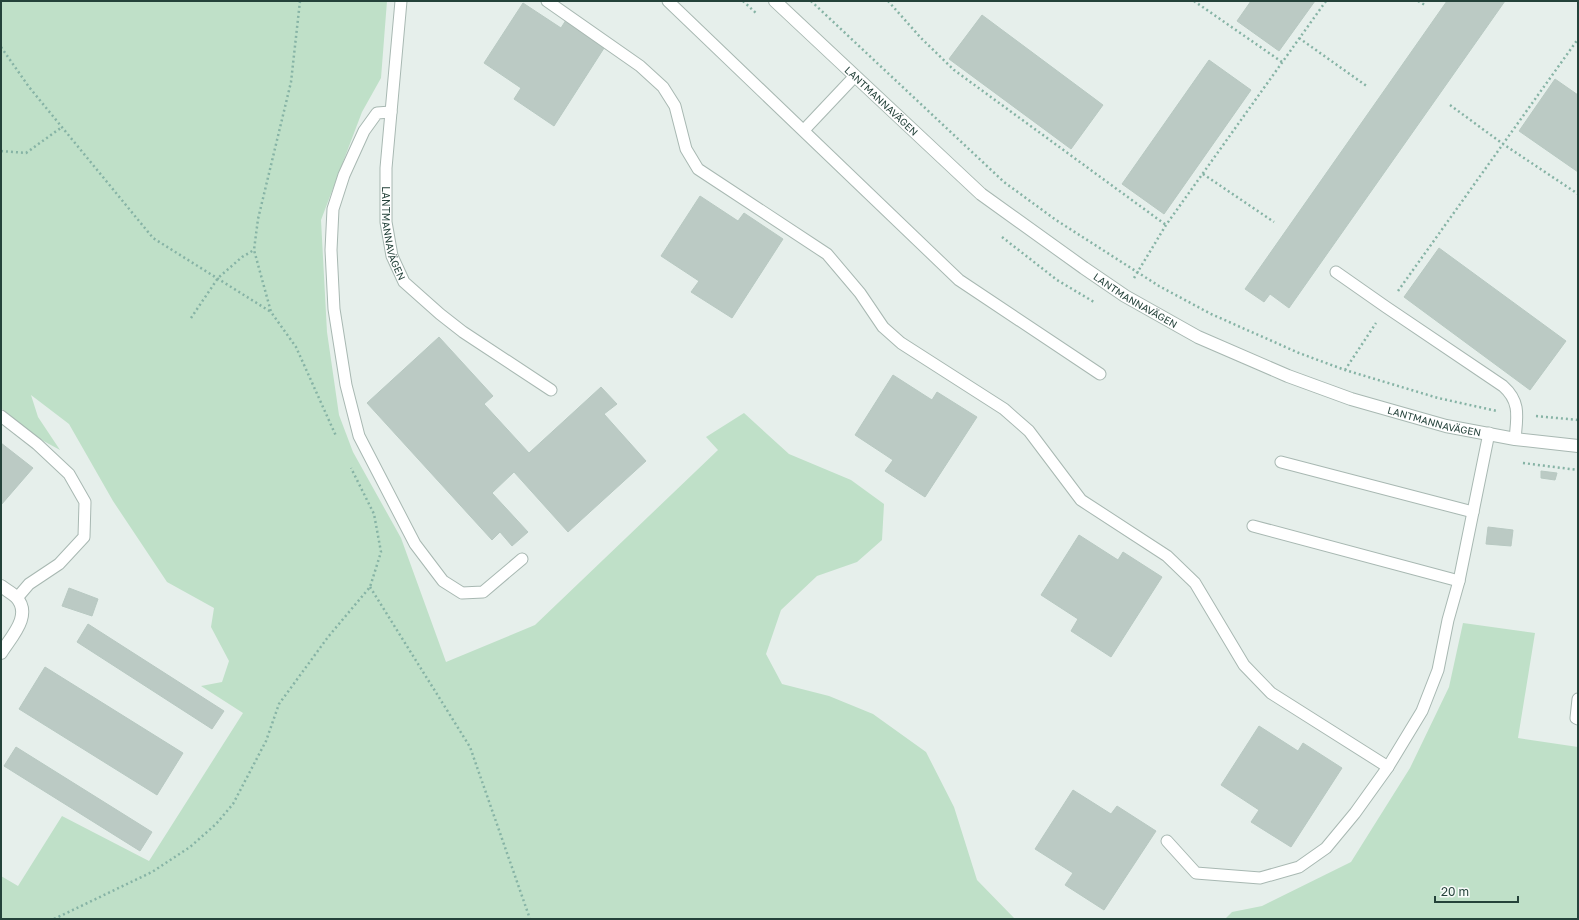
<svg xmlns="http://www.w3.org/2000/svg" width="1579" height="920" viewBox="0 0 1579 920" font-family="'Golos Text',sans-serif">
	<rect width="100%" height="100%" fill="#e6efeb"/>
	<path fill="#bfe0c8" d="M1,1H387L381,78L362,112L321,220L327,332L339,415L353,452L401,538L446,662L535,625L718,450L706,437L744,413L789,454L851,480L884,504L882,540L857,562L817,576L781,610L766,654L782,684L829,696L873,714L926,752L954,807L977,880L1015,919H1V876L18,886L62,816L149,861L243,713L201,686L222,682L229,661L211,627L214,608L167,582L113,501L69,424L31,395L38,417L60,450L38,438L1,408Z
		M1463,623L1535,633L1518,738L1578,747V919H1225L1232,912L1262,906L1351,862L1410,768L1449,687Z"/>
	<path fill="#bbcac4" stroke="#b8c9c2" d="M1251,1H1315L1279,51L1237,21Z
		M1447,1H1505L1289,308L1270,294L1264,302L1245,289Z
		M523,3L561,28L566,20L606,45L554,126L514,99L521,88L484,63Z
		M982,15L1103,105L1071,149L949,59Z
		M1209,60L1251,90L1164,214L1122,184Z
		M1555,79L1578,95V172L1519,131Z
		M700,196L738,221L744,213L783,239L732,318L691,292L699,281L661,256Z
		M1439,248L1566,341L1530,390L1404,297Z
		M439,337L493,396L484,404L529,453L601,387L617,404L604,414L646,461L568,532L514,472L492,493L528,532L512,546L500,532L492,540L367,403Z
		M893,375L932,400L937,392L977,417L925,497L885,471L893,460L855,435Z
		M1,443L33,468L1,505Z
		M1541,471L1557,473L1555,480L1541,478Z
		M1488,527L1513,530L1511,546L1486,544Z
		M1079,535L1118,560L1123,552L1162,577L1111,657L1071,631L1078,619L1041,595Z
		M69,588L98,599L92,616L62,606Z
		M88,624L224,711L212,729L77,642Z
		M45,667L183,753L157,795L19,709Z
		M1259,726L1298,751L1303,743L1342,768L1291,847L1251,822L1259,810L1221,785Z
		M16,747L152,832L140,851L4,766Z
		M1073,790L1111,814L1117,806L1156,831L1104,910L1065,885L1073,873L1035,849Z"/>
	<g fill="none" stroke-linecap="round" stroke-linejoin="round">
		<defs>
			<g id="service">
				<path id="s1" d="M401,1L386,168V222L392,256L404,282L440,314L463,332L551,390"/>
				<path d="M547,1L640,66L663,87L675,106L686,149L698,169L827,254L860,293L883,327L901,343L1004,409L1029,431L1081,500L1167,556L1195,583L1244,665L1271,693L1388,767"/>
				<path d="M668,1L959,280L1100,374"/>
				<path d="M391,112L377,113L364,131L344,175L333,209L331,250L334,309L346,385L359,436L415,544L443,581L462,593L483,592L522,559"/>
				<path d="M804,130L855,76"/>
				<path d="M1336,272L1386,307L1503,386C1521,402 1517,417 1515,439"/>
				<path d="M1,416L37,444L69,474L85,502L84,537L59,564L29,584L17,598"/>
				<path d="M1281,462L1473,512"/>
				<path d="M1253,526L1459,581"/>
				<path d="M1578,699L1576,718L1578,719"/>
				<path d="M1167,841L1196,873L1260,878L1299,867L1326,848L1355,813L1388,767L1422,711L1438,670L1448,620L1459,581L1489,433"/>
			</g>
			<path id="minor" d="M1,586C6,590 12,593 16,597C33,615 11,637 1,653"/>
			<g id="tertiary">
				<path id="s2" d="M775,1L981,194L1084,268L1125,296L1198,337L1288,376L1351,399L1446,426L1515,439L1578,446"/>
			</g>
		</defs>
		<use href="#service" stroke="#a8b8b2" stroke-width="13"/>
		<use href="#minor" stroke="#a8b8b2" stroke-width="14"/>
		<use href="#tertiary" stroke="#a8b8b2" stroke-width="14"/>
		<path stroke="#86b3a5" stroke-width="2.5" stroke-dasharray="2 3" stroke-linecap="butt" d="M300,1L291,82L258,219L254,250L271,312L296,347L336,436
			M743,1L757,14
			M811,1L1004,182L1056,220L1159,286L1211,314L1299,353L1345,370L1438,398L1497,411
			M888,1L921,38L954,70L1166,225
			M1194,1L1282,62
			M1418,1L1425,5
			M1299,38L1368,87
			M1,47L29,87L153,238L271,312
			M1450,105L1503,144L1578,194
			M1,151L26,153L62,127
			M1203,174L1274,222
			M1002,237L1057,280L1094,302
			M1134,278L1166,225L1326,1
			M1398,291L1578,39
			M191,318L218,278L242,257L254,250
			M1345,370L1376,323
			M1536,416L1578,420
			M1523,463L1578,470
			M370,587L470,747L530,919
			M54,919L152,872L190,847L216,824L233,804L266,741L279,704L328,637L370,587L381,552L374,514L351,468"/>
		<use href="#service" stroke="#fff" stroke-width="11"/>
		<use href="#minor" stroke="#fff" stroke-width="12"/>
		<use href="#tertiary" stroke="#fff" stroke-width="12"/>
	</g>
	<g text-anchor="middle" stroke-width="3.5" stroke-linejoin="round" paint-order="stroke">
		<g font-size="10" fill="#24423a" stroke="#f7fbf9">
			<text dy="4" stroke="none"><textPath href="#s2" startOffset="146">LANTMANNAVÄGEN</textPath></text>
			<text dy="4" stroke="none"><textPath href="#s1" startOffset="234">LANTMANNAVÄGEN</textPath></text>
			<text dy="4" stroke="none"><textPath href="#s2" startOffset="470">LANTMANNAVÄGEN</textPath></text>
			<text dy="4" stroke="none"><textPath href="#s2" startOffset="794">LANTMANNAVÄGEN</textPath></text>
		</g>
	</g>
	<rect width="1579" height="920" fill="none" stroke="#24423a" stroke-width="4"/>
	<path d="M1435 896v6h83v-6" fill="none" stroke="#24423a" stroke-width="2"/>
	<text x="1441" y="896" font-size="12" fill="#24423a" stroke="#f7fbf9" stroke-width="3" paint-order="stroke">20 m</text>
</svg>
